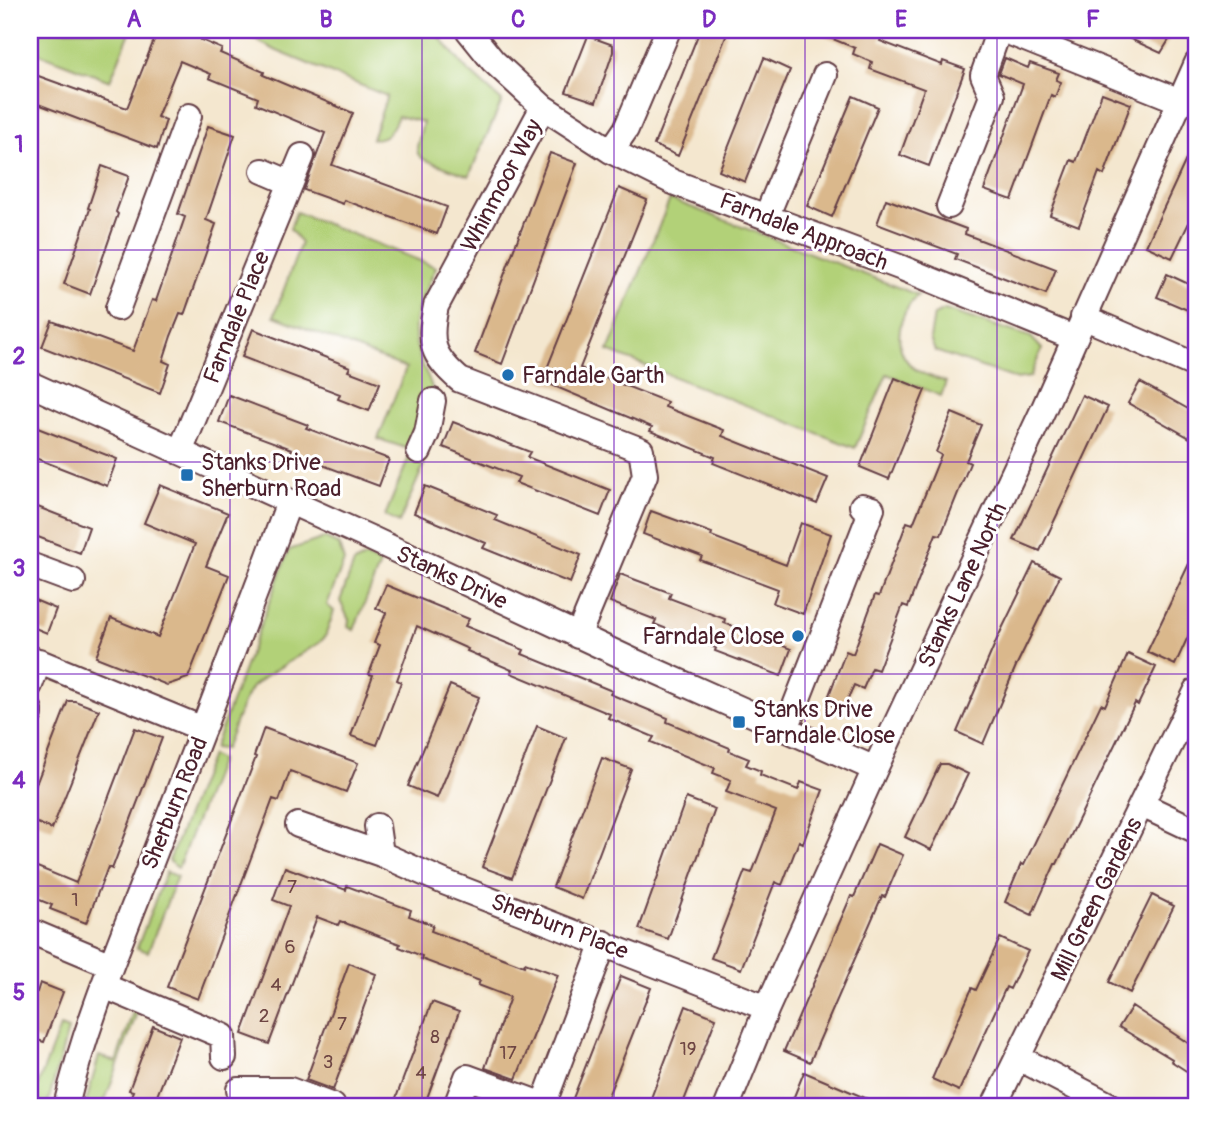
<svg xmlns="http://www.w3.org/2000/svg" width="1227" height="1136" viewBox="0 0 1227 1136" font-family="Pangolin,sans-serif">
	<rect width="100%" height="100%" fill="#fff"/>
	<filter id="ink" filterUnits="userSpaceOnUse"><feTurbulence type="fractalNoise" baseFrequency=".0143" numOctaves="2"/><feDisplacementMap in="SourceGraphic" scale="14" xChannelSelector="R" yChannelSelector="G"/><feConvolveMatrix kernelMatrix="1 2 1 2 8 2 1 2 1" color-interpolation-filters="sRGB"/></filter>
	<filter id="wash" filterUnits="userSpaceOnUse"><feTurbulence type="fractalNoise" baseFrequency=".00686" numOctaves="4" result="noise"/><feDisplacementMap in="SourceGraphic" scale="28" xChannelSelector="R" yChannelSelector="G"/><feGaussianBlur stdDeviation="1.57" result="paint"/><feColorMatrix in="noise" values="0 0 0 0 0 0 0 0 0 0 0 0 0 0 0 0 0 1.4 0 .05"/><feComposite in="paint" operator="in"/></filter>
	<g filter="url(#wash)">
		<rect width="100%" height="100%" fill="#f4e7cf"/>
		<path fill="#b2d178" stroke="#7e7852" stroke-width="2" d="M30,30H131L110,81L30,50Z
			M236,30H434L465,68L502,101L469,176L423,159L418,154L417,147L423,122L398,116C392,129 389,139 372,139L387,96L277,51Z
			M670,199L918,295C898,313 890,350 915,369C923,375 936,378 946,382L941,396L887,374L855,448L608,351Z
			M296,212L436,267C420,303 406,321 421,361C426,374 435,387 433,402C430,421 421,442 415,460L424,465L399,523L385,516L412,450L378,439L406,368L274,316L301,243L290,229Z
			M945,310L1031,337L1042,349L1030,377L1016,379L935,351L930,339L934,315Z
			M324,538L339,545L344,561L327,605L334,611L325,637L319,643L266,676L252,687L243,703L225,749L214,748L289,550Z
			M366,557L380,564L354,630L348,627L349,620L340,601L354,563Z
			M211,755L220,760L178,868L169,861Z
			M166,872L177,876L148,952L137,948Z
			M134,1009L138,1010L103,1106H85L99,1056L116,1062Z
			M60,1027L68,1030L47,1106H30Z"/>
		<g id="blocks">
			<path fill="#dab88c" d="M158,30H184L202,36L201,40L222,49L220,53L264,72L263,75L353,113L332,165L447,207L437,234L344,200L343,204L304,190L325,133L256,104L258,98L209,78L211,74L180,61L157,117L166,120L157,149L30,101V73L127,108Z
				M700,30H717L727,34L678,156L654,145Z
				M811,30H872L883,34L880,41L942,65L943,61L965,69L929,166L900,155L924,89L870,69L872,62L853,54L855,48Z
				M1111,30H1175L1161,53Z
				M588,36L613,45V52L596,102L566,92Z
				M764,58L790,70L745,182L719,171Z
				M1005,58L1028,68L1030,63L1059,73L1056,80L1061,82L1055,97L1051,95L1012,200L984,190L1023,84L999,74Z
				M1102,93L1131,104L1104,175L1099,172L1079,226L1050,215L1071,160L1076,162Z
				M853,96L878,107L832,217L807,206Z
				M208,126L235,135L206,220L216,224L184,315L180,314L171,336L163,361L170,364L160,393L42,347L52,321L133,351L152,300L156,301L185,217L178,214Z
				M1197,136V206L1172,258L1146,246Z
				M550,153L577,163L502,364L475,353Z
				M102,166L129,176L116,212L118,214L90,294L64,284L90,209L88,208Z
				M619,188L647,200L580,368L667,402L665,407L724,430L722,436L828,478L817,504L713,463L715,457L650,431L652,427L542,381Z
				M886,199L966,229L965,234L1056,269L1046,294L955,259L957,254L877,224Z
				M1167,274L1197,288V314L1157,297Z
				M253,329L350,367L348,371L380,383L369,411L338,399L340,394L242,357Z
				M895,378L925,390L889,479L860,467Z
				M1140,382L1197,414V442L1128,403Z
				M229,395L308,425L306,428L389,459L379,486L290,453L292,449L219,422Z
				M1082,395L1108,407L1040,551L1014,540Z
				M952,413L981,425L966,461L970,463L941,535L936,534L908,607L903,605L878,670L872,668L863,689L854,685L843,709L826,703L846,651L853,654L875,595L879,596L907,522L913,524L941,455L936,452Z
				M453,422L530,452L527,457L610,490L600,516L516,483L519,477L443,447Z
				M30,425L117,459L107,486L30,456Z
				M160,485L228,513L206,566L229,575L188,678L167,685L96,657L111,618L158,637L195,544L144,523Z
				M425,486L497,515L495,520L581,555L570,583L483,548L486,543L414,513Z
				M30,504L89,527L80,553L30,534Z
				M651,511L712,533L711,536L786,565L801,523L831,534L803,614L773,603L778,589L700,560L702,556L643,534Z
				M1197,547V617L1175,665L1147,652Z
				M1034,563L1060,576L1016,666L983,744L957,732L997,639Z
				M620,574L671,593L669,598L725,619L724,623L791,649L781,676L715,651L716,648L654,624L656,620L610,602Z
				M386,585L469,619L465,626L524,650L522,654L612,691L610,694L668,718L667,722L730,748L729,751L749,759L746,765L761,771L760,775L798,790L801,782L823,790L803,843L799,841L782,885L775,882L741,969L711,958L745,871L752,873L776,811L726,792L731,780L713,773L715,768L651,742L654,737L608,718L610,714L511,673L512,670L467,651L468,649L417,626L397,680L401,682L377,745L351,736L373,675L369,674L380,645L374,643L386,613L376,608Z
				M30,598L56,609L47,633L30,626Z
				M1128,654L1156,667L1138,705L1135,703L1057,864H1055L1032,915L1005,902L1021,864L1024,865L1101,704L1105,706Z
				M450,685L479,697L437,798L408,786Z
				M68,701H75L99,710L52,829L30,820V800Z
				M537,726L566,738L512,878L482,867Z
				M135,728L162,738L112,869L108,867L86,923L50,909L52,905L30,896V864L76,883Z
				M264,728L358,763L346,792L290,771L279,801L273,799L198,999L167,987L256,757L254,756Z
				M602,758L631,769L582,899L553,887Z
				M940,764H947L968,774L931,850L905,837Z
				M686,798L715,809L668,939L639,929Z
				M877,844L903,855L885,897L882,896L810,1062L784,1051L851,896L854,897Z
				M285,867L346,890L347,886L411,910L409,916L433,925L431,931L524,966L525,963L558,975L516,1079L485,1068L510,997L478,985L480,981L421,959L422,956L399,947L400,944L340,921L338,925L317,917L269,1044L242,1034L289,906L273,900Z
				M1152,895L1174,906L1130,993L1109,982Z
				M1000,938L1028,951L1010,989L1006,987L959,1091L932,1079L972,988L976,990Z
				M349,963L376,974L333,1090L306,1080Z
				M621,976L651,988L604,1106H585L572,1101Z
				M40,983L63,992L44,1042L30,1038V989L37,992Z
				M432,1002L459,1012L424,1106H393Z
				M686,1006L716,1018L698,1065L682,1106H648Z
				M1132,1006L1197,1049V1078L1171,1061L1172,1059L1119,1027Z
				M153,1026L180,1037L153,1106H127L133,1091L129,1090Z
				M804,1072L884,1106H810L793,1099Z
				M482,1098L504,1106H480Z"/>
		</g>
	</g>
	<g filter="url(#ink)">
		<use href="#blocks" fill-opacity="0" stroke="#643d44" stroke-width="2"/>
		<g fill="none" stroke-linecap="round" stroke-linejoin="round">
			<defs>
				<path id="minor" d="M468,30L493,61L543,107L436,306C428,343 432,356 460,380L641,450L645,475L578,636
					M1003,30L1180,101
					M543,107L611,151L673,182L902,268L1074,338
					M611,151L626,129L668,30
					M263,171L291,183
					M949,206L992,96L983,75L999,30
					M767,215L825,75
					M118,308L189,116
					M1083,317L1197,366
					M30,384L370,538L631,660L875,769
					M419,451L427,433L433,401
					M180,452L302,156
					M30,565L73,581
					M30,658L203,729
					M30,685L39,661
					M30,710V714
					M786,729L872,509L862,506
					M1142,805L1197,831
					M298,825L381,854
					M377,826L381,854L444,882L767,1008
					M30,931L111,965
					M104,986L223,1036L224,1057
					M1019,1058L1111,1106
					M239,1090H290L333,1106
					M543,1105L604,943
					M66,1106C86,1022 121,941 152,860C198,741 245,622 289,502
					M456,1106L467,1077L546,1106
					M727,1106L767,1008L875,769L1044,408L1197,63
					M994,1106L1197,690"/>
			</defs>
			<use href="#minor" stroke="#643d44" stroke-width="28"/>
			<use href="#minor" stroke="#fff" stroke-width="24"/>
		</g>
	</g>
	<path fill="none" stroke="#7b2cbf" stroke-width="2" stroke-opacity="0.55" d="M230,30V1106M422,30V1106M614,30V1106M805,30V1106M997,30V1106M30,250H1197M30,462H1197M30,674H1197M30,886H1197"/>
	<g fill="#1f6fb2" stroke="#fff" stroke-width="2.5">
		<circle cx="508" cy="375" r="7"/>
		<rect x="180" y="468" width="14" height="14" rx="3.5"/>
		<circle cx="798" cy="636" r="7"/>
		<rect x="732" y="715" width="14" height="14" rx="3.5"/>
	</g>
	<g text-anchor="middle" stroke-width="6" stroke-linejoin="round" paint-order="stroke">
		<g font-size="19" fill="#6e4543">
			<text x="292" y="893">7</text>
			<text x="75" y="906">1</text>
			<text x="290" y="953">6</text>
			<text x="276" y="991">4</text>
			<text x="264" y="1022">2</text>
			<text x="342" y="1030">7</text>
			<text x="435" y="1043">8</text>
			<text x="688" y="1055">19</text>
			<text x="508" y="1059">17</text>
			<text x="328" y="1068">3</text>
			<text x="421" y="1079">4</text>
		</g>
		<g font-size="23" fill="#4a1f2b" stroke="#fff">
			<text transform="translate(501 185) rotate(-62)" y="8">Whinmoor Way</text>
			<text transform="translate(804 231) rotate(21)" y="8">Farndale Approach</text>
			<text transform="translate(236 317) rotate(-68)" y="8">Farndale Place</text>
			<text transform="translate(452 577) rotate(25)" y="8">Stanks Drive</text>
			<text transform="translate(962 585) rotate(-65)" y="8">Stanks Lane North</text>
			<text transform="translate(174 803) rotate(-68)" y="8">Sherburn Road</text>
			<text transform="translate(1096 899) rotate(-64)" y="8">Mill Green Gardens</text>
			<text transform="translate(560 926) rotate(21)" y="8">Sherburn Place</text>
		</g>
		<g font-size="23" fill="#4a1f2b" stroke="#fff" text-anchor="start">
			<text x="522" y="383">Farndale Garth</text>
			<text x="201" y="470">Stanks Drive<tspan x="201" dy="26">Sherburn Road</tspan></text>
			<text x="784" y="644" text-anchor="end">Farndale Close</text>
			<text x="753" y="717">Stanks Drive<tspan x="753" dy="26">Farndale Close</tspan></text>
		</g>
	</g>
	<rect width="1227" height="1136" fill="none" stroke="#fff" stroke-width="77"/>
	<rect x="38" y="38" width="1150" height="1060" fill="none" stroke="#7b2cbf" stroke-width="2.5"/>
	<g font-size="23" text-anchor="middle" font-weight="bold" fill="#7b2cbf">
		<text x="134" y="27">A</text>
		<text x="326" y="27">B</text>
		<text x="518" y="27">C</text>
		<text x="709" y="27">D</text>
		<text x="901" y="27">E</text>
		<text x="1093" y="27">F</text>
		<text x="19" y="152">1</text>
		<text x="19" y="364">2</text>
		<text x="19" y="576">3</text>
		<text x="19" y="788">4</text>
		<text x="19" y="1000">5</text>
	</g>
</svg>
